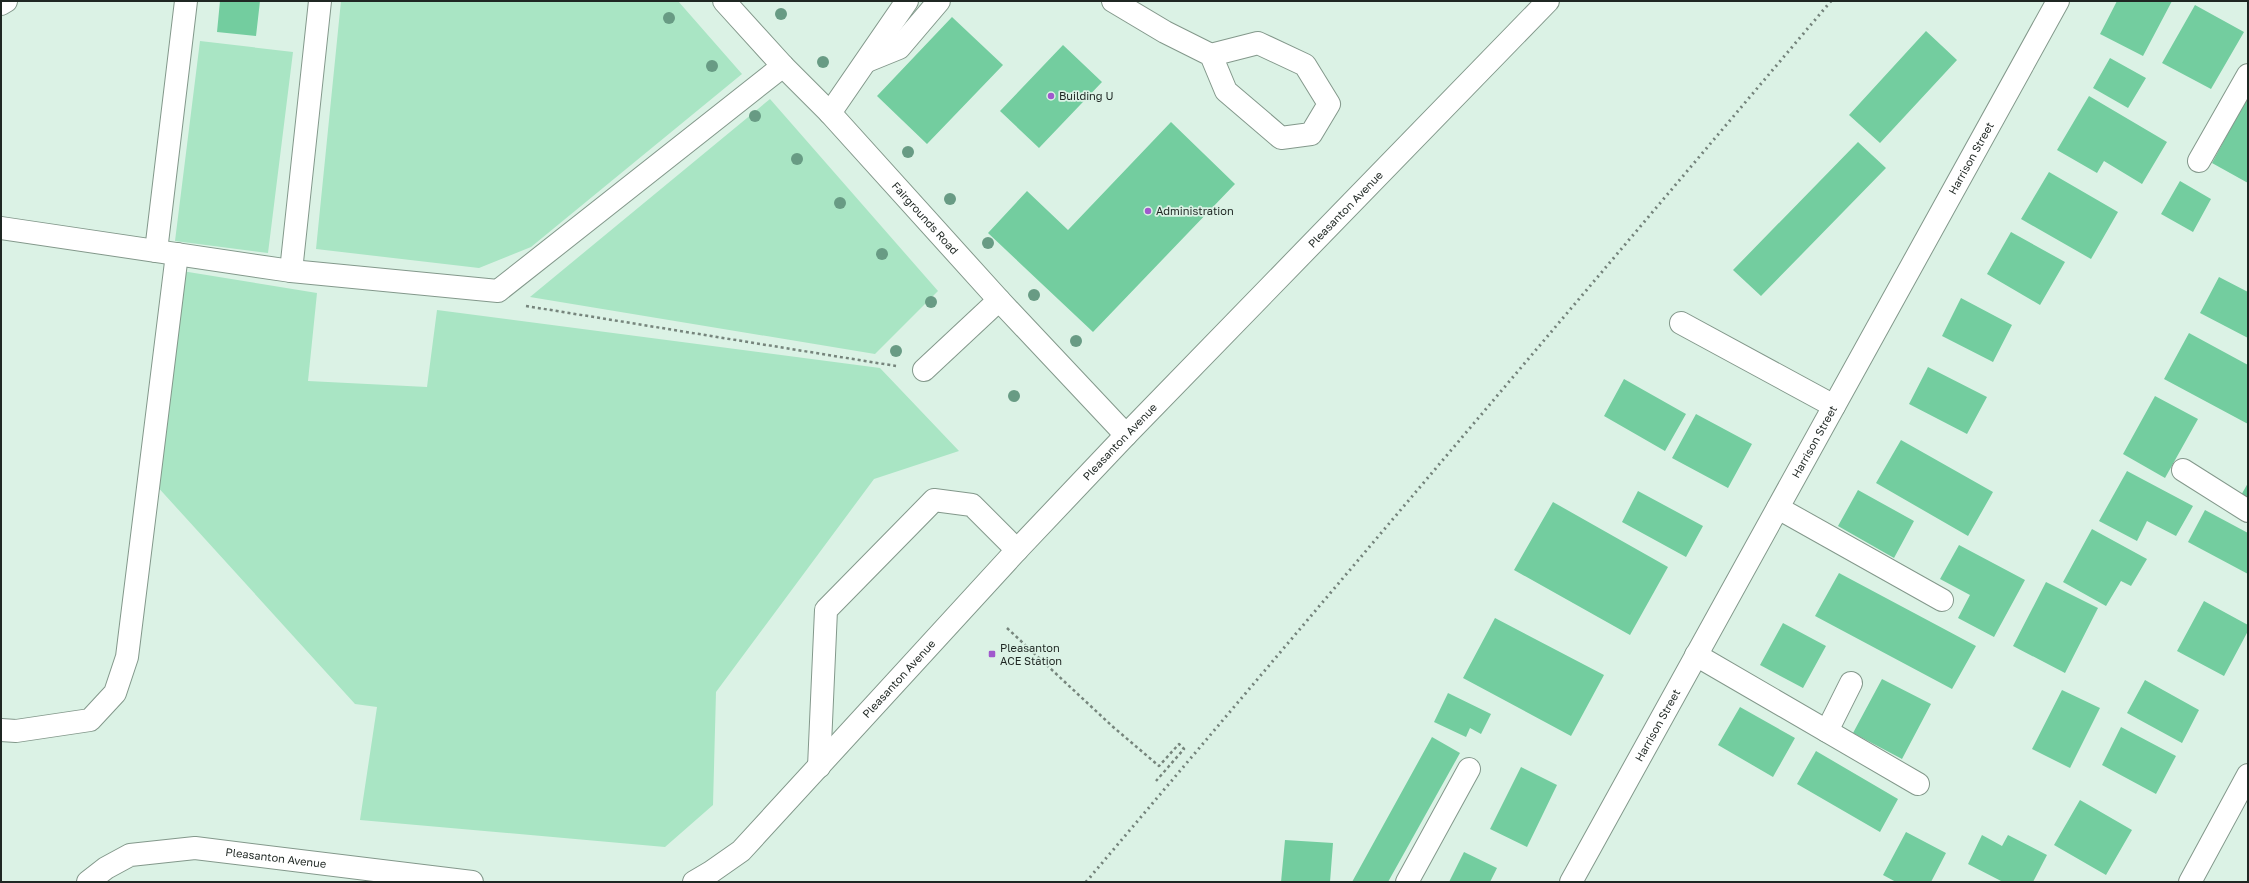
<svg xmlns="http://www.w3.org/2000/svg" width="2249" height="883" viewBox="0 0 2249 883" font-family="'Golos Text',sans-serif">
	<rect width="100%" height="100%" fill="#dbf2e5"/>
	<path fill="#a9e5c4" d="M341,1H678L742,74L531,247L479,268L316,249Z
		M200,41L293,52L268,253L175,241Z
		M770,99L938,291L875,354L530,297Z
		M182,271L317,293L308,381L427,387L437,310L880,368L959,451L874,479L716,692L713,805L665,847L360,820L377,707L355,704L155,484Z"/>
	<path fill="#73cd9f" d="M220,1H260L256,36L217,32Z
		M2117,1H2172L2143,56L2100,34Z
		M2195,5L2244,32L2211,89L2162,63Z
		M952,17L1003,65L927,144L877,96Z
		M1926,31L1957,60L1880,143L1849,115Z
		M1063,45L1102,82L1039,148L1000,111Z
		M2110,58L2146,78L2128,108L2093,88Z
		M2089,96L2167,142L2142,184L2104,161L2097,173L2057,150Z
		M2248,96V183L2212,163Z
		M1171,122L1235,184L1093,332L988,233L1027,191L1068,230Z
		M1858,142L1886,168L1761,296L1733,270Z
		M2049,172L2118,212L2091,259L2021,219Z
		M2180,181L2211,199L2193,232L2161,214Z
		M2011,232L2065,262L2040,305L1987,274Z
		M2219,277L2248,292V338L2200,313Z
		M1961,298L2012,325L1993,362L1942,336Z
		M2189,333L2248,365V424L2164,379Z
		M1928,367L1987,397L1967,434L1909,404Z
		M1624,379L1686,414L1665,451L1604,416Z
		M2155,396L2198,419L2165,478L2123,454Z
		M1696,414L1752,444L1728,488L1672,458Z
		M1901,440L1993,492L1968,536L1876,483Z
		M2127,471L2193,506L2176,536L2147,521L2137,541L2099,521Z
		M2248,483V501L2240,497Z
		M1858,490L1914,521L1894,558L1838,526Z
		M1638,491L1703,526L1686,557L1622,522Z
		M1553,502L1668,567L1630,635L1514,570Z
		M2205,510L2248,533V574L2188,542Z
		M2092,529L2147,559L2131,586L2121,581L2106,606L2063,582Z
		M1959,545L2025,580L1994,637L1958,618L1970,595L1940,579Z
		M1839,573L1976,646L1952,689L1815,616Z
		M2046,582L2098,608L2065,673L2013,646Z
		M2204,601L2248,625V631L2224,676L2177,651Z
		M1495,618L1604,675L1571,736L1463,678Z
		M1783,623L1826,646L1803,688L1760,665Z
		M1882,679L1931,704L1902,759L1853,733Z
		M2145,680L2199,710L2182,743L2127,713Z
		M2062,690L2100,708L2070,768L2032,749Z
		M1448,693L1491,714L1481,734L1470,728L1466,737L1434,722Z
		M1740,707L1795,738L1773,777L1718,745Z
		M2121,727L2176,756L2156,794L2102,765Z
		M1432,737L1460,753L1388,882H1352Z
		M1816,751L1898,799L1880,832L1797,784Z
		M1521,767L1557,785L1527,847L1490,829Z
		M2080,800L2132,830L2106,875L2054,845Z
		M1906,832L1946,853L1931,882H1896L1883,875Z
		M1982,835L2002,846L2008,835L2047,855L2033,882H2003L1968,864Z
		M1285,840L1333,843L1330,882H1281Z
		M1464,852L1497,868L1490,882H1449Z"/>
	<g fill="none" stroke-linecap="round" stroke-linejoin="round">
		<defs>
			<g id="minor">
				<path id="s1" d="M724,1L783,66L830,113L999,300L1126,435"/>
				<path d="M1113,1L1165,32L1211,55L1226,91L1281,138L1311,134L1329,104L1305,65L1258,43L1211,55"/>
				<path d="M1,4L6,1"/>
				<path d="M867,61L899,48L939,1"/>
				<path d="M830,113L907,1"/>
				<path d="M2199,161L2248,75"/>
				<path d="M1,228L291,271L498,291L783,66"/>
				<path d="M156,251L186,1"/>
				<path d="M291,271L320,1"/>
				<path d="M1681,323L1834,406"/>
				<path d="M924,370L999,300"/>
				<path d="M2183,470L2248,511"/>
				<path d="M1778,508L1942,600"/>
				<path d="M1696,655L1918,784"/>
				<path d="M1,730L16,731L90,720L115,693L127,657L177,254"/>
				<path d="M1827,731L1851,683"/>
				<path d="M819,767L826,610L934,500L972,505L1017,550"/>
				<path id="s2" d="M88,882L106,868L130,855L195,848L472,882"/>
				<path id="s3" d="M694,882L711,872L741,851L1017,550L1126,435L1548,1"/>
				<path d="M1407,882L1469,769"/>
				<path id="s4" d="M1571,882L2058,1"/>
				<path d="M2190,882L2248,775"/>
			</g>
		</defs>
		<use href="#minor" stroke="#83988b" stroke-width="24"/>
		<path stroke="#76857c" stroke-width="2.5" stroke-dasharray="3 3" stroke-linecap="butt" d="M526,306L896,366
			M1007,628L1112,726L1159,766L1179,744L1184,749L1156,781"/>
		<use href="#minor" stroke="#fff" stroke-width="22"/>
		<path stroke="#73827a" stroke-width="3" stroke-dasharray="2 4" stroke-linecap="butt" d="M1086,882L1831,1"/>
	</g>
	<g fill="#689b84">
		<circle cx="781" cy="14" r="6"/>
		<circle cx="669" cy="18" r="6"/>
		<circle cx="823" cy="62" r="6"/>
		<circle cx="712" cy="66" r="6"/>
		<circle cx="755" cy="116" r="6"/>
		<circle cx="908" cy="152" r="6"/>
		<circle cx="797" cy="159" r="6"/>
		<circle cx="950" cy="199" r="6"/>
		<circle cx="840" cy="203" r="6"/>
		<circle cx="988" cy="243" r="6"/>
		<circle cx="882" cy="254" r="6"/>
		<circle cx="1034" cy="295" r="6"/>
		<circle cx="931" cy="302" r="6"/>
		<circle cx="1076" cy="341" r="6"/>
		<circle cx="896" cy="351" r="6"/>
		<circle cx="1014" cy="396" r="6"/>
	</g>
	<g fill="#a059cd" stroke="#dbf2e5" stroke-width="1.5">
		<circle cx="1051" cy="96" r="4"/>
		<circle cx="1148" cy="211" r="4"/>
		<rect x="988" y="650" width="8" height="8" rx="2"/>
	</g>
	<g text-anchor="middle" stroke-width="3.5" stroke-linejoin="round" paint-order="stroke">
		<g font-size="11" fill="#1f2723" stroke="#dbf2e5" text-anchor="start">
			<text x="1059" y="100">Building U</text>
			<text x="1156" y="215">Administration</text>
			<text x="1000" y="652">Pleasanton<tspan x="1000" dy="13">ACE Station</tspan></text>
		</g>
		<g font-size="11" fill="#1f2723" stroke="#dbf2e5">
			<text dy="4" stroke="none"><textPath href="#s4" startOffset="827">Harrison Street</textPath></text>
			<text dy="4" stroke="none"><textPath href="#s3" startOffset="938">Pleasanton Avenue</textPath></text>
			<text dy="4" stroke="none"><textPath href="#s1" startOffset="296">Fairgrounds Road</textPath></text>
			<text dy="4" stroke="none"><textPath href="#s3" startOffset="614">Pleasanton Avenue</textPath></text>
			<text dy="4" stroke="none"><textPath href="#s4" startOffset="503">Harrison Street</textPath></text>
			<text dy="4" stroke="none"><textPath href="#s3" startOffset="290">Pleasanton Avenue</textPath></text>
			<text dy="4" stroke="none"><textPath href="#s4" startOffset="179">Harrison Street</textPath></text>
			<text dy="4" stroke="none"><textPath href="#s2" startOffset="197">Pleasanton Avenue</textPath></text>
		</g>
	</g>
	<rect width="2249" height="883" fill="none" stroke="#1f2723" stroke-width="4"/>
</svg>
